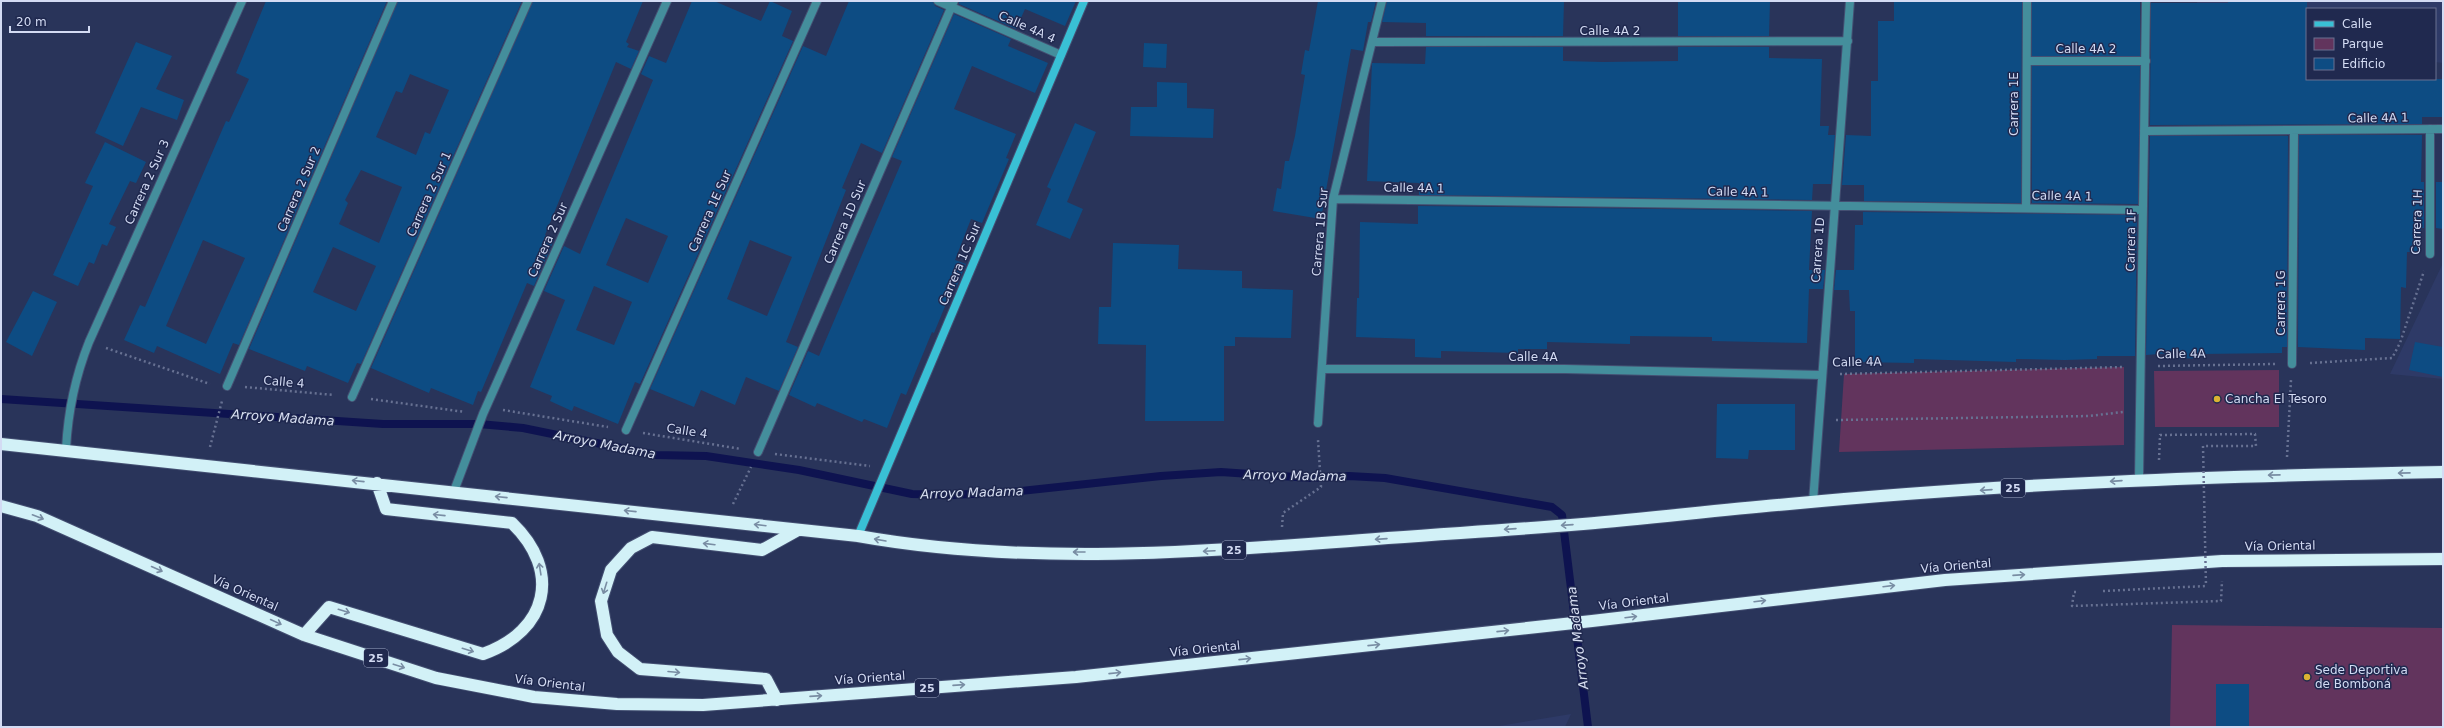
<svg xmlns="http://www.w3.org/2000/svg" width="2444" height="728" viewBox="0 0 2444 728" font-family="'DejaVu Sans',sans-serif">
	<rect width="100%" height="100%" fill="#29345a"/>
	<path fill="#2e3a67" d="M2197,1H2443V63L2435,62V9H2307L2198,50Z
		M2443,263V379L2390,374Z
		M1571,714L1565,727H1493Z"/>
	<path fill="#62345d" d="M2124,367V445L1839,452L1844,374Z
		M2279,370V427H2155L2154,371Z
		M2172,625L2443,628V727H2170Z"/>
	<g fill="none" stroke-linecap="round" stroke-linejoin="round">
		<path stroke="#0e1350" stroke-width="8" d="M1,399L383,424H479L523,428L655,455L706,456L799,470L912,494L952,495L1011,492L1161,476L1221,472L1311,478L1349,476L1385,478L1552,507L1562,515L1588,727"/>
	</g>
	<path fill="#0d4c83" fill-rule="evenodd" d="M266,1H387L239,345L233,343L220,374L157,346L154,353L124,340L140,305L145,307L226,121L229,122L249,79L236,73ZM203,240L245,258L206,344L166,326Z
		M398,1H522L361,364L357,363L348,383L307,366L305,371L249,349ZM410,74L449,90L430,134L425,132L416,155L376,137L396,91L402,93ZM361,170L402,187L379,243L339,224L348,203L345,200ZM333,247L376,266L356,311L313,292Z
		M533,1H643L626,42L629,44L627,47L639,51L631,69L616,62L545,235L554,240L534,286L527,283L481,392L478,391L473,405L431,388L429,393L371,368Z
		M692,1H714L761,21L770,1L792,11L782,36L793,41L640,384L635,382L618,424L574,406L572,411L550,401L552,396L530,387L565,300L544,291L564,246L580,254L653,80L641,74L649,56L666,63ZM626,218L668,236L648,283L606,265ZM594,286L632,302L614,345L576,330Z
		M849,1H933L935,6L944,10L882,153L861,143L842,188L846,190L786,342L798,347L779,391L746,377L735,405L701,390L694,407L650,389L803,46L826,56ZM750,240L792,257L767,316L727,299Z
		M959,1H1076L1065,26L1025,9L1016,29L959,4Z
		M1318,1H1376L1371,22H1368L1363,51L1351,49L1321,219L1273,211L1277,188L1281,189L1285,161H1289L1295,136L1305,75L1301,74L1305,50L1309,51Z
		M1387,1H1564L1563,36H1426V23L1382,22Z
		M1678,1H1770L1769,36H1678Z
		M1894,1H2022L2021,203L1864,201V185H1842L1846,135L1871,136V81H1878V21H1894Z
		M2032,1L2140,2V56H2032Z
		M2228,1H2307V79H2442V117H2422V124L2150,125L2151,3H2228Z
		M954,14L1011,39L1008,46L1048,63L1035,93L972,66L954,109L1016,134L1006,158L1009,159L982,223L971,219L955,260L966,264L956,288L953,287L934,333L932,332L906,395L901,393L887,428L864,419L862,422L817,403L815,407L789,395L808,351L819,356L902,161L892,157Z
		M136,42L172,56L156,89L184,100L177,120L141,107L123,146L95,133Z
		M1144,43L1167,44L1166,68L1143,67Z
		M1426,47H1563V61L1603,62L1678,61V47H1769V58L1822,59L1820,126H1829L1828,135H1835L1831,184H1813L1812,200L1419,195V183L1367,181L1372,63L1425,64Z
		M2032,66H2140L2138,204L2032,203Z
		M1157,82L1187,83V108L1214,109L1213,138L1130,136L1131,107H1157Z
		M1075,123L1096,132L1067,202L1083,209L1070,239L1036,225L1051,189L1047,187Z
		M2299,135H2422L2421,182H2424V228H2421V252H2407L2406,288L2401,287L2400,339L2365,338V350L2298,347Z
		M2150,136H2288L2287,347H2282V353L2200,354V358L2171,359V353L2146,355Z
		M105,142L146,162L136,183L130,181L109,224L116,227L107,246L102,244L94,264L89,262L78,286L53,275L93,186L85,183Z
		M2436,182H2443V229L2436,228Z
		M1418,206L1812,211L1809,270H1825L1823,289H1809L1807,343L1712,341V337L1630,336V344L1547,342V349H1518V353L1441,351V358L1415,357V339L1356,337L1357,298H1359L1360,222L1418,224Z
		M1863,212L2137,215L2135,356H2097V359L2065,360L2016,359V362L1914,359V363L1855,362V311H1850L1849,290H1834L1836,270H1854L1855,225H1863Z
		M1113,243L1179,245L1178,269L1242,271V288L1293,290L1291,338L1235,337V346H1224V421H1145L1146,345L1098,344L1099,307H1111Z
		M33,291L57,302L32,356L6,342Z
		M2415,342L2443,347V377L2409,370Z
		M1717,404H1795V450H1749L1748,459L1716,458Z
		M2216,684H2249V727H2216Z"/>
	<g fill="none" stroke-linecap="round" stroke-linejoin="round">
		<defs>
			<path id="street" d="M938,1L1061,55
				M1372,42L1848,41
				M2027,61H2146
				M2144,131L2443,129
				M1333,199L2143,210
				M2026,208L2027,1
				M2430,254V129
				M2292,364L2294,131
				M1322,369H1565L1822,375
				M227,386L393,1
				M352,397L528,1
				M1318,423L1333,199L1382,1
				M626,430L817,1
				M66,449C68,411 75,377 89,342L242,1
				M758,452L954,1
				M2139,479L2146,1
				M454,491L483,414L667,1
				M1813,502L1850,1"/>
			<path id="secondary" d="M858,536L1084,1"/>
			<path id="highway" d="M1,444L858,536C1015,564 1178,554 1336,542C1418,535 1500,531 1583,524C1652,518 1720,510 1789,504C2007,483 2225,476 2443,472
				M1,506L37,516L304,635L436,678L534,697L617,704L703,705L1076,677L1592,621L1945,580L2222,561L2443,559
				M304,635L329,607L483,654C548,631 562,571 512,523L386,509L377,483
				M777,700L766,679L640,669L618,652L607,635L601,601L611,570L631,548L652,537L762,550L798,530"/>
		</defs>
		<use href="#street" stroke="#444f72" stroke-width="10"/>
		<use href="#secondary" stroke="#444f72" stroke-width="10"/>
		<use href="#highway" stroke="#444f72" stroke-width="14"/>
		<path stroke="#677192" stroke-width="2.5" stroke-dasharray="2 3" stroke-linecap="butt" d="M106,348L210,384
			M2310,363L2392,358L2400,343L2424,271
			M2158,366L2275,364
			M1840,374L2123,367
			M245,387L334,395
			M371,399L465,412
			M503,410L608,427
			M1836,420L2089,416L2123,412
			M643,433L741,449
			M210,447L222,401
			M775,454L870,466
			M2287,457L2291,380
			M2159,460L2160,435L2255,434L2256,446H2203
			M733,504L751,467
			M1282,527L1283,513L1321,487L1318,440
			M2103,591L2206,586
			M2076,592H2074L2072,606L2221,601L2222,581"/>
		<use href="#street" stroke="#448e9c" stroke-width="8"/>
		<use href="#secondary" stroke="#39c0d5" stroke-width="8"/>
		<use href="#highway" stroke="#d2f1f7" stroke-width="12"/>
		<path stroke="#677192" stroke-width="2.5" stroke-dasharray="2 3" stroke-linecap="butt" d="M2203,446L2206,586"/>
	</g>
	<defs><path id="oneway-shaft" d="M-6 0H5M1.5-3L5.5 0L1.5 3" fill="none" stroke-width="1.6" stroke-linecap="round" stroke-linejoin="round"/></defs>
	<g stroke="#798da3">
		<use href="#oneway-shaft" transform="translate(2404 473) rotate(179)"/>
		<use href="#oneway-shaft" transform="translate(2274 475) rotate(179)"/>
		<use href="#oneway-shaft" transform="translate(358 481) rotate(-174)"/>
		<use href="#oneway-shaft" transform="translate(2116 481) rotate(176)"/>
		<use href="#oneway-shaft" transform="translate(1986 490) rotate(176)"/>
		<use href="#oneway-shaft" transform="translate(501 497) rotate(-174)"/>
		<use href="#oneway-shaft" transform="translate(630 511) rotate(-174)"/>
		<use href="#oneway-shaft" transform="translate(439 515) rotate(-174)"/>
		<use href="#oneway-shaft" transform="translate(38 517) rotate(21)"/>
		<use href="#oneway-shaft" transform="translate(760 525) rotate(-173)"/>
		<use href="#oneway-shaft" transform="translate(1567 525) rotate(176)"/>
		<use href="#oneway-shaft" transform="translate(1510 529) rotate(176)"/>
		<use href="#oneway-shaft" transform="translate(1381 539) rotate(176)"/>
		<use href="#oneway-shaft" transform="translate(880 540) rotate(-170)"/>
		<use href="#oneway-shaft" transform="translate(709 544) rotate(-173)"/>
		<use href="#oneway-shaft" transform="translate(1209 551) rotate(177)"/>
		<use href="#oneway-shaft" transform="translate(1079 552) rotate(180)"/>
		<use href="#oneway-shaft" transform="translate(157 569) rotate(24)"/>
		<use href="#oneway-shaft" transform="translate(540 569) rotate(-99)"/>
		<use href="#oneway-shaft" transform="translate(2019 575) rotate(-4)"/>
		<use href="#oneway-shaft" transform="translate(1889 586) rotate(-7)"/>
		<use href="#oneway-shaft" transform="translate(605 588) rotate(107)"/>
		<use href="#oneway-shaft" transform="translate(1760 601) rotate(-7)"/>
		<use href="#oneway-shaft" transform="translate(344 611) rotate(17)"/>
		<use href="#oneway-shaft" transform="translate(1631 617) rotate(-7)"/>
		<use href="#oneway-shaft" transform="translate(276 622) rotate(25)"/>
		<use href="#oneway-shaft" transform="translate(1503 631) rotate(-6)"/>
		<use href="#oneway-shaft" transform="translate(1374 645) rotate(-6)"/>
		<use href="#oneway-shaft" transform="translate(468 650) rotate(17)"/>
		<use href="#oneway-shaft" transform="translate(1245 659) rotate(-6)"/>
		<use href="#oneway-shaft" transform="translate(399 666) rotate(18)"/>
		<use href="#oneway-shaft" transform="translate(674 672) rotate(5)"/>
		<use href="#oneway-shaft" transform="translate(1115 673) rotate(-6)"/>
		<use href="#oneway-shaft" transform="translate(959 685) rotate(-4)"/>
		<use href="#oneway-shaft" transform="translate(816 696) rotate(-4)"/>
	</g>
	<g fill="#dab333" stroke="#20294f" stroke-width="1.5">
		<circle cx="2217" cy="399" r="4"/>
		<circle cx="2307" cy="677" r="4"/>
	</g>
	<g text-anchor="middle" stroke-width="3" stroke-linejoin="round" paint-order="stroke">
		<g fill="#20294f" stroke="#9da6c2" stroke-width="1">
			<rect x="2001" y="479" width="24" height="18" rx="3"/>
			<rect x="1222" y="541" width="24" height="18" rx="3"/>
			<rect x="364" y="649" width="24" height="18" rx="3"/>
			<rect x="915" y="679" width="24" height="18" rx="3"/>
		</g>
		<g font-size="11" font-weight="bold" fill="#d3dbf3">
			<text x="2013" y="492">25</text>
			<text x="1234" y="554">25</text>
			<text x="376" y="662">25</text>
			<text x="927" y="692">25</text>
		</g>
		<g font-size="12" fill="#d3dbf3" stroke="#20294f">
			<text transform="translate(1027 27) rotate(24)" y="4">Calle 4A 4</text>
			<text x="1610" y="35">Calle 4A 2</text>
			<text x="2086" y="53">Calle 4A 2</text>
			<text transform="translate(2014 104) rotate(-90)" y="4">Carrera 1E</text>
			<text transform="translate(2378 118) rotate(-1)" y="4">Calle 4A 1</text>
			<text transform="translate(147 182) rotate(-66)" y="4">Carrera 2 Sur 3</text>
			<text transform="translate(1414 188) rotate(1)" y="4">Calle 4A 1</text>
			<text transform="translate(299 189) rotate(-67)" y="4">Carrera 2 Sur 2</text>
			<text transform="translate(1738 192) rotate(1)" y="4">Calle 4A 1</text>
			<text transform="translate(429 194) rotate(-66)" y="4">Carrera 2 Sur 1</text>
			<text transform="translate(2062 196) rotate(1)" y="4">Calle 4A 1</text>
			<text transform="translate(710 211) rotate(-66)" y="4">Carrera 1E Sur</text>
			<text transform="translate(845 222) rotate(-67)" y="4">Carrera 1D Sur</text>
			<text transform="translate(2417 222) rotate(-88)" y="4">Carrera 1H</text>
			<text transform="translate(1320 232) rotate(-85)" y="4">Carrera 1B Sur</text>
			<text transform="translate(548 240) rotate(-66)" y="4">Carrera 2 Sur</text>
			<text transform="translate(2131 240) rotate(-89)" y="4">Carrera 1F</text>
			<text transform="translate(1818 250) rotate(-86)" y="4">Carrera 1D</text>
			<text transform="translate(960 264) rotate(-67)" y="4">Carrera 1C Sur</text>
			<text transform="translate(2281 303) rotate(-90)" y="4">Carrera 1G</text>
			<text transform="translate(2181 354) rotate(-1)" y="4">Calle 4A</text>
			<text x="1533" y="361">Calle 4A</text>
			<text transform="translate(1857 362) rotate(-1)" y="4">Calle 4A</text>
			<text transform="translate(284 382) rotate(5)" y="4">Calle 4</text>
			<text transform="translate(687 431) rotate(9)" y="4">Calle 4</text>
			<text transform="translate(2280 546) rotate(-1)" y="4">Vía Oriental</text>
			<text transform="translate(1956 566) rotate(-5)" y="4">Vía Oriental</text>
			<text transform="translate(245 593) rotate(24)" y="4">Vía Oriental</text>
			<text transform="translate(1634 602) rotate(-7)" y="4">Vía Oriental</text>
			<text transform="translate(1205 649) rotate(-6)" y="4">Vía Oriental</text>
			<text transform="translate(870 678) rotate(-4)" y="4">Vía Oriental</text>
			<text transform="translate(550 683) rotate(7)" y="4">Vía Oriental</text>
		</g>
		<g font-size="12" fill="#d3dbf3" stroke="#20294f" text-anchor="start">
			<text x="2225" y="403">Cancha El Tesoro</text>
			<text x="2315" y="674">Sede Deportiva<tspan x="2315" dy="14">de Bomboná</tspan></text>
		</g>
		<g font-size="13" font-style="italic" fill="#d8dff2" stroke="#20294f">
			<text transform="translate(283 417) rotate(4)" y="5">Arroyo Madama</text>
			<text transform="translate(605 444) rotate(11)" y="5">Arroyo Madama</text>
			<text transform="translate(1295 475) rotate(1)" y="5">Arroyo Madama</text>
			<text transform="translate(972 492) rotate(-2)" y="5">Arroyo Madama</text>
			<text transform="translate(1577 638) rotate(-97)" y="5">Arroyo Madama</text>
		</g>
	</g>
	<rect width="2444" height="728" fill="none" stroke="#d3dbf3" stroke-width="4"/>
	<rect x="2306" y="8" width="130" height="72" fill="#20294f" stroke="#687091"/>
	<rect x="2314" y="21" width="20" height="6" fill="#39c0d5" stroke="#687091"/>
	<text x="2342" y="28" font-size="12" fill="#d3dbf3">Calle</text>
	<rect x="2314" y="38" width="20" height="12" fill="#62345d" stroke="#687091"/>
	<text x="2342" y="48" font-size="12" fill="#d3dbf3">Parque</text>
	<rect x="2314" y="58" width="20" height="12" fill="#0d4c83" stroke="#687091"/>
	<text x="2342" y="68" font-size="12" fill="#d3dbf3">Edificio</text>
	<path d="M10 26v6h79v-6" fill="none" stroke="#d3dbf3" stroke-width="2"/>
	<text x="16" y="26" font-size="12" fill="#d3dbf3" stroke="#20294f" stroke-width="3" paint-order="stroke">20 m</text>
</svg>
